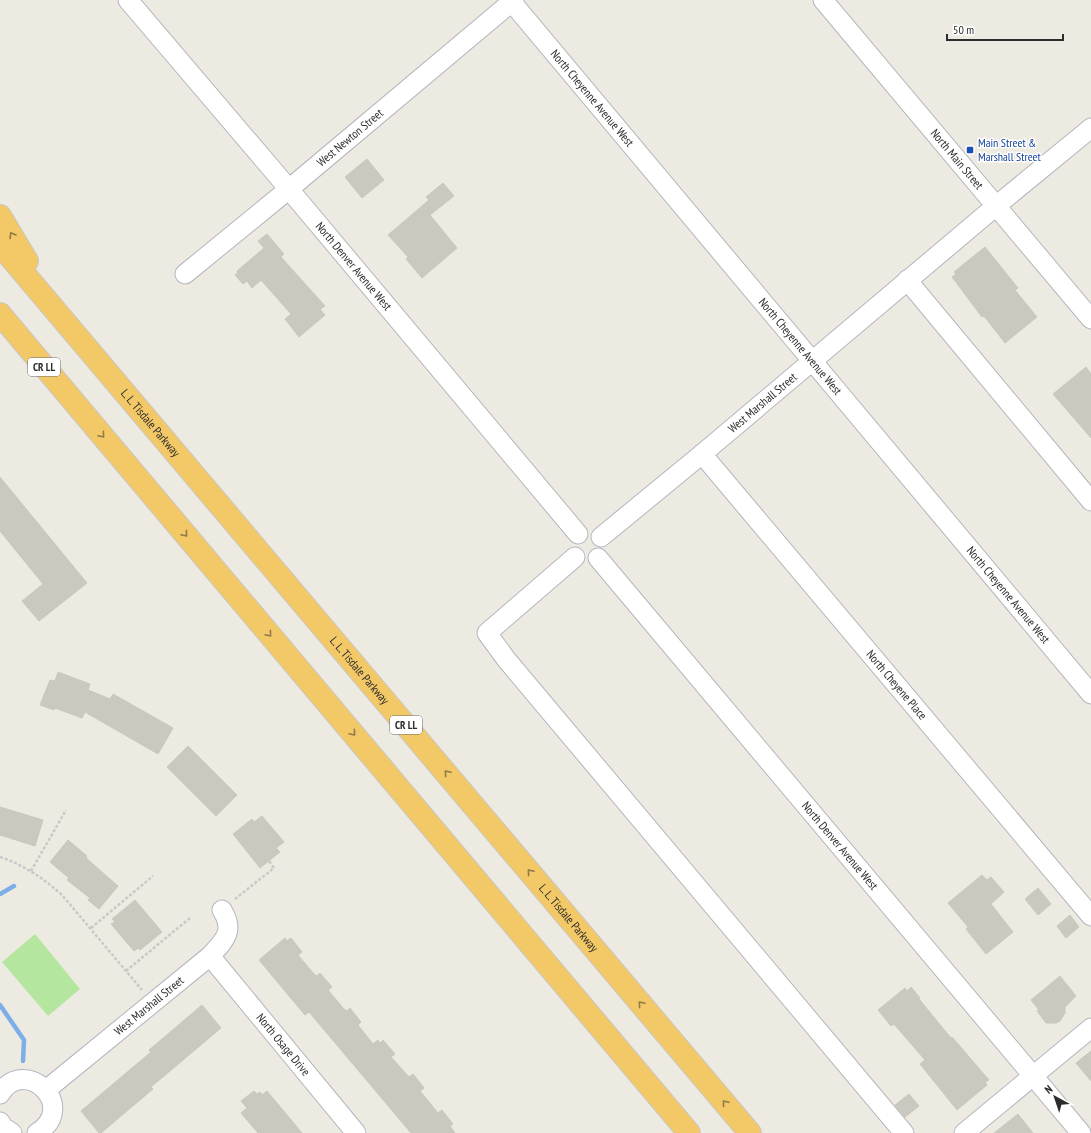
<svg xmlns="http://www.w3.org/2000/svg" width="1091" height="1133" viewBox="0 0 1091 1133" font-family="'PT Sans Narrow',sans-serif">
	<rect width="100%" height="100%" fill="#edebe1"/>
	<path fill="#b5e69f" d="M35,934L80,989L48,1016L2,962Z"/>
	<g fill="none" stroke-linecap="round" stroke-linejoin="round">
		<path stroke="#7cafe7" stroke-width="4.5" d="M0,894L14,886
			M0,1005L24,1040L23,1061"/>
	</g>
	<path fill="#c9c9bf" stroke="#c9c8ba" d="M367,159L384,180L362,198L345,177Z
		M443,183L454,196L430,215L457,248L422,278L406,259L408,257L388,235L429,200L426,197Z
		M267,234L284,254L281,257L325,306L320,309L325,315L299,337L285,319L291,314L261,280L252,288L247,281L243,284L235,275L238,272L237,271L264,248L258,241Z
		M985,247L1018,288L1015,290L1037,317L1005,343L984,316L982,317L952,277L956,274L954,272Z
		M1086,367L1091,374V438L1053,394Z
		M0,477L87,583L39,621L22,601L43,584L0,531Z
		M58,672L90,684L88,690L110,699L113,694L173,728L158,754L85,712L82,718L55,708L54,710L40,705L50,680L55,681Z
		M188,746L237,795L216,816L167,767Z
		M0,807L43,820L35,846L0,835Z
		M262,816L284,842L276,848L280,852L260,868L233,834L252,819L254,822Z
		M68,840L87,856L86,858L118,886L99,909L88,900L90,898L67,880L69,878L50,862Z
		M982,875L987,880L991,877L1004,892L991,904L1013,932L986,954L966,929L968,927L948,903Z
		M1038,888L1051,904L1038,915L1025,899Z
		M135,900L162,932L140,950L138,948L134,951L111,924L115,922L112,919Z
		M1070,915L1079,927L1066,938L1057,926Z
		M285,938L287,941L291,938L302,952L298,955L314,974L317,976L320,973L332,987L328,990L344,1009L347,1011L350,1008L361,1022L358,1025L373,1044L378,1040L380,1043L383,1040L395,1054L391,1057L409,1077L413,1074L424,1088L420,1091L438,1113L442,1110L453,1124L450,1126L455,1133H411L309,1012L305,1015L259,960Z
		M1060,976L1076,996L1065,1007V1013L1060,1021L1056,1023H1046L1037,1011L1039,1010L1031,1000Z
		M911,987L920,998L919,999L951,1038L952,1037L989,1080L985,1082L987,1085L957,1110L920,1064L925,1060L894,1024L891,1026L878,1010L905,988L907,991Z
		M202,1005L221,1028L151,1087L153,1089L101,1133H99L81,1111L151,1052L149,1050Z
		M1091,1051V1081L1076,1063Z
		M254,1091L257,1094L260,1092L262,1095L267,1091L302,1133H258L241,1113L247,1108L241,1101Z
		M909,1094L919,1106L905,1117L895,1105Z
		M1018,1114L1033,1133H994Z"/>
	<g fill="none" stroke-linecap="round" stroke-linejoin="round">
		<defs>
			<g id="minor">
				<path id="s1" d="M128,0L277,175L578,534"/>
				<path id="s2" d="M510,0L1091,694"/>
				<path id="s3" d="M823,0L1091,319"/>
				<path id="s4" d="M185,274L289,189L514,0"/>
				<path d="M907,280L1091,501"/>
				<path id="s5" d="M702,454L1091,916"/>
				<path id="s6" d="M601,537L702,454L996,206L1091,128"/>
				<path d="M575,557L487,633L506,659L904,1133"/>
				<path id="s7" d="M598,558L1081,1133"/>
				<path id="s8" d="M210,956L356,1133"/>
				<path id="s9" d="M46,1090L210,956C225,940 235,931 222,910"/>
				<path d="M0,1094C24,1054 80,1106 37,1133"/>
				<path d="M0,1122L3,1127L12,1133"/>
				<path d="M964,1133L1091,1028"/>
			</g>
			<g id="highway">
				<path d="M0,216L27,261"/>
				<path id="s10" d="M0,245L750,1133"/>
				<path d="M0,314L689,1133"/>
			</g>
		</defs>
		<use href="#minor" stroke="#b5b4bf" stroke-width="21"/>
		<use href="#highway" stroke="#c8c8c8" stroke-width="24"/>
		<path stroke="#c8c8c8" stroke-width="2.5" stroke-dasharray="3 2" stroke-linecap="butt" d="M0,857C24,865 43,878 62,895L142,990
			M31,871L66,810
			M235,899L274,868L269,861
			M91,928L153,876
			M126,971L190,918"/>
		<use href="#minor" stroke="#fff" stroke-width="19"/>
		<use href="#highway" stroke="#f3c866" stroke-width="22"/>
	</g>
	<defs><path id="oneway-chevron" d="M-2-3.5L2.5 0L-2 3.5" fill="none" stroke-width="1.6" stroke-linecap="round" stroke-linejoin="round"/></defs>
	<g stroke="#907a4a">
		<use href="#oneway-chevron" transform="translate(12 235) rotate(-121)"/>
		<use href="#oneway-chevron" transform="translate(102 435) rotate(50)"/>
		<use href="#oneway-chevron" transform="translate(185 534) rotate(50)"/>
		<use href="#oneway-chevron" transform="translate(269 634) rotate(50)"/>
		<use href="#oneway-chevron" transform="translate(353 733) rotate(50)"/>
		<use href="#oneway-chevron" transform="translate(447 773) rotate(-130)"/>
		<use href="#oneway-chevron" transform="translate(530 872) rotate(-130)"/>
		<use href="#oneway-chevron" transform="translate(641 1004) rotate(-130)"/>
		<use href="#oneway-chevron" transform="translate(725 1103) rotate(-130)"/>
	</g>
	<rect fill="#1a4fb4" stroke="#fff" stroke-width="1.5" x="966" y="146" width="8" height="8" rx="2"/>
	<g text-anchor="middle" stroke-width="3" stroke-linejoin="round" paint-order="stroke">
		<g fill="#fff" stroke="#6c6c6c" stroke-width="1">
			<rect x="28" y="358" width="32" height="18" rx="3"/>
			<rect x="390" y="716" width="32" height="18" rx="3"/>
		</g>
		<g font-size="11" font-weight="bold" fill="#2d2d2d">
			<text x="44" y="371">CR LL</text>
			<text x="406" y="729">CR LL</text>
		</g>
		<g font-size="12" fill="#2d2d2d" stroke="#fff">
			<text dy="4" stroke="none"><textPath href="#s2" startOffset="128">North Cheyenne Avenue West</textPath></text>
			<text dy="4" stroke="none"><textPath href="#s4" startOffset="214">West Newton Street</textPath></text>
			<text dy="4" stroke="none"><textPath href="#s3" startOffset="208">North Main Street</textPath></text>
			<text dy="4" stroke="none"><textPath href="#s1" startOffset="349">North Denver Avenue West</textPath></text>
			<text dy="4" stroke="none"><textPath href="#s2" startOffset="452">North Cheyenne Avenue West</textPath></text>
			<text dy="4" stroke="none"><textPath href="#s6" startOffset="210">West Marshall Street</textPath></text>
			<text dy="4" stroke="none"><textPath href="#s10" startOffset="233">L. L. Tisdale Parkway</textPath></text>
			<text dy="4" stroke="none"><textPath href="#s2" startOffset="776">North Cheyenne Avenue West</textPath></text>
			<text dy="4" stroke="none"><textPath href="#s10" startOffset="557">L. L. Tisdale Parkway</textPath></text>
			<text dy="4" stroke="none"><textPath href="#s5" startOffset="302">North Cheyene Place</textPath></text>
			<text dy="4" stroke="none"><textPath href="#s7" startOffset="376">North Denver Avenue West</textPath></text>
			<text dy="4" stroke="none"><textPath href="#s10" startOffset="881">L. L. Tisdale Parkway</textPath></text>
			<text dy="4" stroke="none"><textPath href="#s9" startOffset="133">West Marshall Street</textPath></text>
			<text dy="4" stroke="none"><textPath href="#s8" startOffset="115">North Osage Drive</textPath></text>
		</g>
		<g font-size="12" fill="#164399" stroke="#fff" text-anchor="start">
			<text x="978" y="147">Main Street &amp;<tspan x="978" dy="14">Marshall Street</tspan></text>
		</g>
	</g>
	<g transform="translate(1055 1097) rotate(320)" stroke="#ffffff" stroke-width="3" paint-order="stroke">
	<path d="M0-3L7 15L0 10L-7 15Z" fill="#2d2d2d"/>
	<text y="-6" font-size="11" font-weight="bold" text-anchor="middle" fill="#2d2d2d">N</text>
	</g>
	<path d="M947 34v6h116v-6" fill="none" stroke="#2d2d2d" stroke-width="2"/>
	<text x="953" y="34" font-size="12" fill="#2d2d2d" stroke="#ffffff" stroke-width="3" paint-order="stroke">50 m</text>
</svg>
